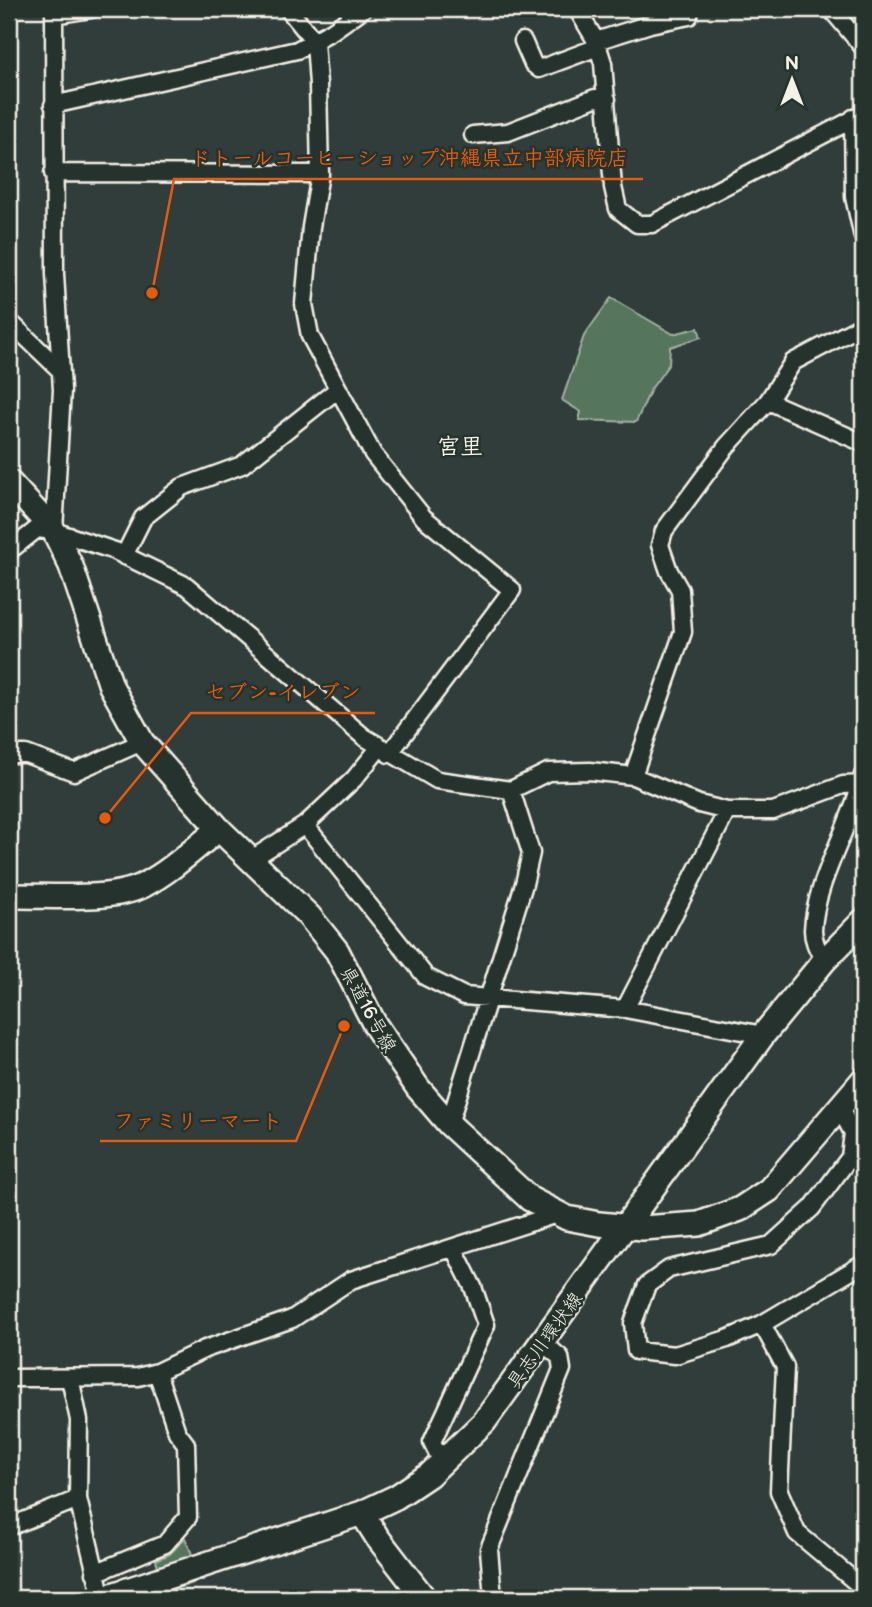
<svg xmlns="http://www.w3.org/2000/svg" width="872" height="1607" viewBox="0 0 872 1607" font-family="'Balsamiq Sans','Klee One',sans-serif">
	<rect width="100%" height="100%" fill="#313d3b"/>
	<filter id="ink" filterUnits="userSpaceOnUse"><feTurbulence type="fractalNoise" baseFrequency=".0143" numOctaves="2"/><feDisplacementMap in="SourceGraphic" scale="14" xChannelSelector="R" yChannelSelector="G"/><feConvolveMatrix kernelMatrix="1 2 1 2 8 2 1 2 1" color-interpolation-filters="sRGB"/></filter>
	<g filter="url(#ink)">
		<path fill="#55745d" stroke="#a4b2a2" stroke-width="2" d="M611,298L673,334L698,328L701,337L670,347L669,364L651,389L636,422L579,420L581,412L562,400L584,336Z
			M185,1538L203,1580L166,1592L156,1560L170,1554Z"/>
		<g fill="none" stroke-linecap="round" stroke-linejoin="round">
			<defs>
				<path id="street" d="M288,9L315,42L318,84L320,174L311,227L304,304L310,336L373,454L424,518L512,590L389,754
					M577,9L596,41L603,63L613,187L618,209L637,224H652L863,114
					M831,9L863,47
					M54,15L91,9
					M523,41L533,64L539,69L598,47
					M596,41L650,24L689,16
					M53,105L297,50L332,31L363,9
					M853,118L854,197L863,237
					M473,135L508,132L595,98L607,99
					M53,173L320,174
					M9,321L60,370
					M768,401L863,443
					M54,531L62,390L55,274L54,9
					M9,547L13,548L37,529L54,531L115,551L187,586L364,737L437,780L511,790L548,772L590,771L633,776L699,804L727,811H773L843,785L863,784
					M124,556L143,518L182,487L242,465L338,389
					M9,754H26L74,772L142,742
					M633,776L683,632L680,590L669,571L660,545L664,531L726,447L768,401L793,362L863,325
					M305,825L426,977L464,996L625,1009L763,1035
					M252,859L305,825L354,779L380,747
					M824,961C819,951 813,942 813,930C815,880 852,825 863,775
					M625,1009L727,811
					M839,1107L853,1133L850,1157L812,1208L771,1245L669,1269L647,1285L633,1323L636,1351L675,1355L727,1339L762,1324L863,1264
					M449,1124L524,884L531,853L511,790
					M762,1324L785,1367L779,1491L797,1533L863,1588
					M9,1378L138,1377L157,1372L205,1349L292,1319L351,1280L557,1214
					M70,1378L79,1420L78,1499L102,1598
					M443,1464L432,1442L486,1325L473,1287L454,1249
					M9,1527L78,1499
					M95,1573L165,1544L188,1517L186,1444L177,1432L157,1372
					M493,1598L489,1549L562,1369L560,1357L543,1343"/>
				<path id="secondary" d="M9,482L54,531L71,566L111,686L142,742L219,829L309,916L337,951L375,1025L418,1088L449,1124L530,1199L567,1218L599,1224L642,1228L699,1224L740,1209L769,1190L863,1080
					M9,896C47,895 111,902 144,885C171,871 195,848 219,829
					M362,1513L377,1537L424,1598
					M103,1598L362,1513L396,1497L429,1475L484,1422L763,1035L824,961L863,921"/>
			</defs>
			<use href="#street" stroke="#f4f1e8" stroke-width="21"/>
			<use href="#secondary" stroke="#f4f1e8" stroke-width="28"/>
			<use href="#street" stroke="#26332d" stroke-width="16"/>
			<use href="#secondary" stroke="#26332d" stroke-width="23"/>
		</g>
	</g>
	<g text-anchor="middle" stroke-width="5" stroke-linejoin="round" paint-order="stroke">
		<g font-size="19" fill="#f4f1e8" stroke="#26332d">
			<text transform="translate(369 1009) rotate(61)" y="7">県道16号線</text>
			<text transform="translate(544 1340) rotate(-54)" y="7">具志川環状線</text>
		</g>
		<g font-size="23" font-weight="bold" fill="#f4f1e8" stroke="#26332d">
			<text x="460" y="454">宮里</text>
		</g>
	</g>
	<path fill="none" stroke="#e8590c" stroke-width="2.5" d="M152 293L174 179H643M105 818L191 713H375M344 1026L296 1141H100"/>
	<g fill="#e8590c" stroke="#26332d" stroke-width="2.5">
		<circle cx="152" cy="293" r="7"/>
		<circle cx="105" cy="818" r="7"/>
		<circle cx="344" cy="1026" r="7"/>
	</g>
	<g font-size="21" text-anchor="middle" font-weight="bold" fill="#e8590c" stroke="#26332d" stroke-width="5" stroke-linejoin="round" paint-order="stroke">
		<text x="409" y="165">ドトールコーヒーショップ沖縄県立中部病院店</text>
		<text x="283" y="699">セブン-イレブン</text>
		<text x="198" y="1128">ファミリーマート</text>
	</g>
	<rect width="872" height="1607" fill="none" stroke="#26332d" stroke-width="35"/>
	<rect x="18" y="18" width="837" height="1572" fill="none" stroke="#f4f1e8" stroke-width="2.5" filter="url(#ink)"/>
	<g transform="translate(792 80)" stroke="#26332d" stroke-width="5" paint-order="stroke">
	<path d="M0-5L12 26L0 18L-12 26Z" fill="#f4f1e8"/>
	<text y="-10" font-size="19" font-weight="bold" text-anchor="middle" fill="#f4f1e8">N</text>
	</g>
</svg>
